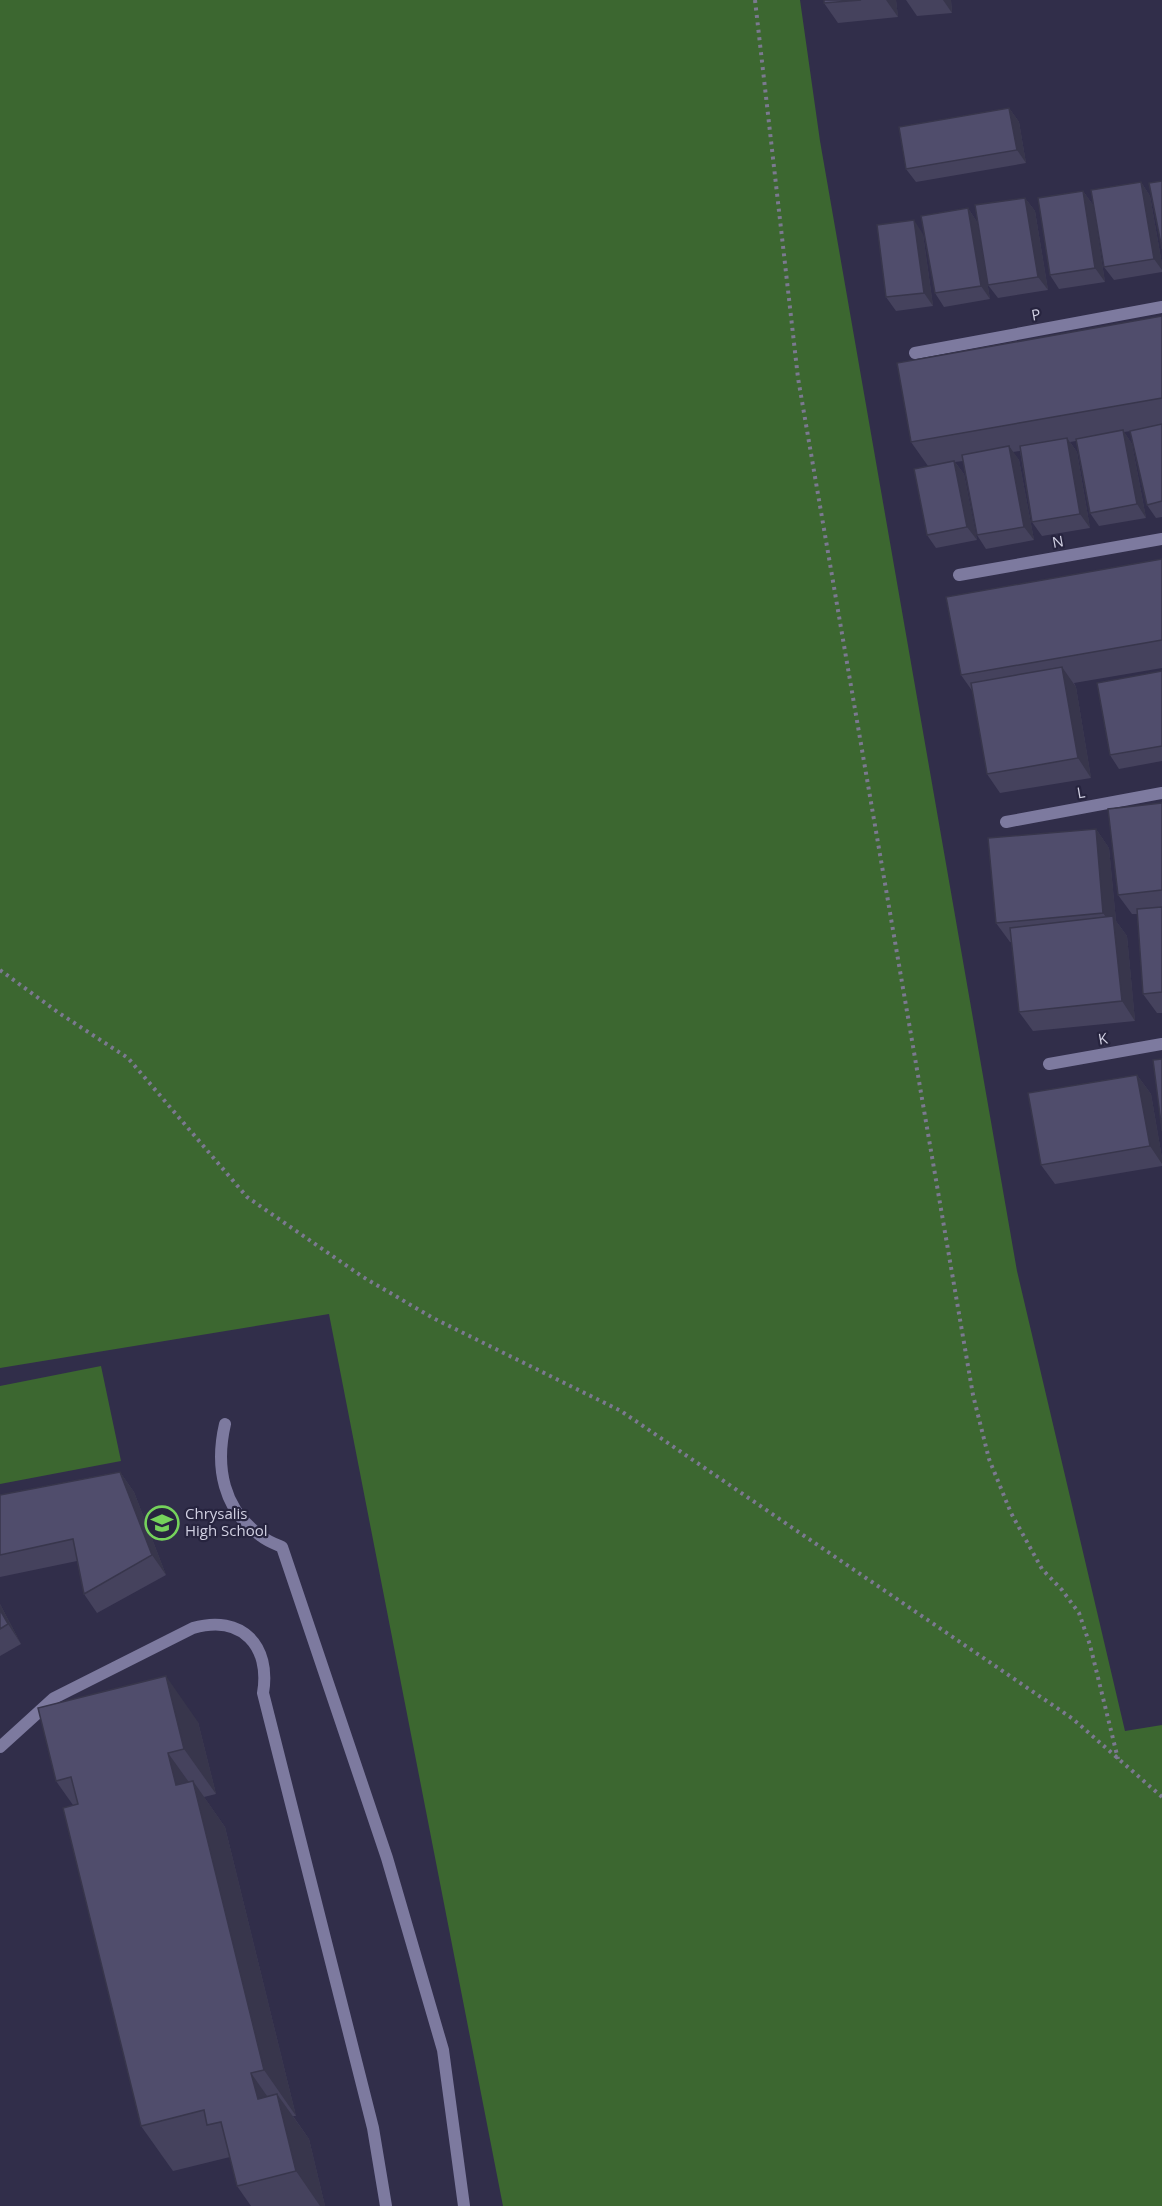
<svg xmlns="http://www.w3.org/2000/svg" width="1162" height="2206" viewBox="0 0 1162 2206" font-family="'Open Sans',sans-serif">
	<rect width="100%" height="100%" fill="#312e4a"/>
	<path fill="#3c6730" d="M0,0H800L820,141L1017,1271L1125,1731L1162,1725V2206H503L329,1314L0,1368Z
		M101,1366L121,1461L0,1484V1386Z"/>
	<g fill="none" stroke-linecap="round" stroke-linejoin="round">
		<path stroke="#7b7990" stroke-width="4" stroke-dasharray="3 4.5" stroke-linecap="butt" d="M755,0L798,378L973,1395L989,1459L1011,1513L1042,1569L1062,1590L1079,1613L1090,1645L1118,1759
			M0,970L59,1013L128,1058L247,1197L363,1277L433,1318L621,1411L1073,1719L1162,1797"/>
		<path stroke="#7d7a9f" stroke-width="12" d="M915,353L1162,307
			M959,575L1162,539
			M1006,822L1162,793
			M1049,1064L1162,1044"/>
		<path stroke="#7d7a9f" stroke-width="12" d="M225,1424C215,1467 223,1510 261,1536C267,1541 275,1544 282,1547L387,1858L443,2050L464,2206
			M0,1747L54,1698L193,1628C242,1614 271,1646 263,1693L373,2128L386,2206"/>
	</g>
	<path fill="#45425d" d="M824,0H896L898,17L838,23L824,3Z
		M906,0H951L952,13L917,16Z
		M1009,108L1019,122L1026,163L916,182L906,169Z
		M1141,182L1150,196L1162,264V272L1114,280L1104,267Z
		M1083,191L1093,205L1105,282L1059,289L1050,275Z
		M1025,198L1035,211L1048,290L998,298L988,285Z
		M968,208L977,222L990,299L944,307L935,293Z
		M923,234L933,306L896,311L886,297Z
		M1162,316V517L1156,518L1147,505L1131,431L1124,432L1132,444L1146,518L1099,526L1090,513L1076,441L1070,442L1077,452L1090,528L1042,536L1032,522L1020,451L1013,452L1019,460L1034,540L986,549L977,535L963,461L955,462L964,474L977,540L936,548L927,535L928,466L911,442Z
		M1162,559V668L1074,683L1076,687L1091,778L1000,793L987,774L973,692L961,675Z
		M1162,671V761L1119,769L1110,755Z
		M1162,803V1013H1157L1143,994L1137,914H1132L1118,895Z
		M1096,829L1109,848L1116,921L1127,936L1135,1021L1033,1031L1019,1012L1012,942H1010L996,923Z
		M1137,1075L1151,1094L1162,1158V1166L1055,1184L1041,1165Z
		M120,1472L134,1492L166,1575L97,1613L84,1594L77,1561L0,1577V1495Z
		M0,1604L21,1644L0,1656Z
		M198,1722L216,1794L204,1797L225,1827L296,2116H293L309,2139L325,2206H251L237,2186L230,2157L173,2171L141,2126L73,1805L56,1781Z"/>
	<path fill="#38364c" d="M886,0H896L898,17Z
		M943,0H951L952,13Z
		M1009,108L1019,122L1026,163L1017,150Z
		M1141,182L1150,196L1162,264V270L1154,259Z
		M1083,191L1093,205L1105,282L1095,268Z
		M1025,198L1035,211L1048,290L1038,277Z
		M968,208L977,222L990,299L981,286Z
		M914,220L923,234L933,306L924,293Z
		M1123,430L1132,444L1146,518L1137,504Z
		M1067,438L1077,452L1090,528L1080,514Z
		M1009,446L1019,460L1034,540L1024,527Z
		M954,461L964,474L977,540L967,527Z
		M1062,667L1076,687L1091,778L1078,758Z
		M1096,829L1109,848L1116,921L1127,936L1135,1021L1122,1001L1114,928L1103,913Z
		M1137,1075L1151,1094L1162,1158V1164L1150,1146Z
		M120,1472L134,1492L166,1575L152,1555Z
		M0,1604L21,1644L8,1624L0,1610Z
		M166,1676L198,1722L216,1794L184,1749Z
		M168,1753L196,1792L193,1781L225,1827L296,2116L264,2070L176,1785Z
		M251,2073L283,2119L258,2099Z
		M277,2094L309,2139L325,2206H320L296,2171Z"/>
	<path fill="#504d6c" stroke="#38364c" stroke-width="1.5" d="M824,0H861L824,3Z
		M1009,108L1017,150L906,169L899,127Z
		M1162,181V249L1149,183Z
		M1141,182L1154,259L1104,267L1091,190Z
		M1083,191L1095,268L1050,275L1038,198Z
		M1025,198L1038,277L988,285L975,205Z
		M968,208L981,286L935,293L921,216Z
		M914,220L924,293L886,297L877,225Z
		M1162,316V398L911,442L897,363Z
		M1162,424V501L1147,505L1130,431Z
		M1123,430L1137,504L1090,513L1076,439Z
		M1067,438L1080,514L1032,522L1020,446Z
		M1009,446L1024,527L977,535L962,455Z
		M954,461L967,527L927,535L914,469Z
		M1162,559V640L961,675L946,597Z
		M1062,667L1078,758L987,774L971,683Z
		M1162,671V746L1110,755L1097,683Z
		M1162,803V890L1118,895L1108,809Z
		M1096,829L1103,913L996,923L988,838Z
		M1162,907V992L1143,994L1137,909Z
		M1113,916L1122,1001L1019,1012L1010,928Z
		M1162,1059V1131L1153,1060Z
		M1137,1075L1150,1146L1041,1165L1028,1093Z
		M120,1472L152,1555L84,1594L73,1539L0,1555V1495Z
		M0,1610L8,1624L0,1629Z
		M166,1676L184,1749L168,1753L176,1785L193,1781L264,2070L251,2073L258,2099L277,2094L296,2171L237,2186L221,2122L207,2125L204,2110L141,2126L63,1808L78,1804L71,1777L56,1781L38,1708Z"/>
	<defs>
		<symbol id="school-ring" viewBox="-11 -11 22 22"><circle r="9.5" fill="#27243f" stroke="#75d25b" stroke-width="1.5"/><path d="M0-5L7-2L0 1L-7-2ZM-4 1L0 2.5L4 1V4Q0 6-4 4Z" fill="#75d25b"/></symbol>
	</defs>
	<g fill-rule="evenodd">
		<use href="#school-ring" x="143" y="1504" width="38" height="38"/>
	</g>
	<g text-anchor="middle" stroke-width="4.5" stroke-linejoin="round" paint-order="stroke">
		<g font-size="15" fill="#d1d0e2" stroke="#27243f">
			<text transform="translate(1036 315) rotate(-10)" y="5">P</text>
			<text transform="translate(1058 542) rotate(-10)" y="5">N</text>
			<text transform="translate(1081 793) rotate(-10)" y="5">L</text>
			<text transform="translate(1103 1039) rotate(-10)" y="5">K</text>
		</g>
		<g font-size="15" fill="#d1d0e2" stroke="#27243f" text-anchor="start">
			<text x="185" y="1519">Chrysalis<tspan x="185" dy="17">High School</tspan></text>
		</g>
	</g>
</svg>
